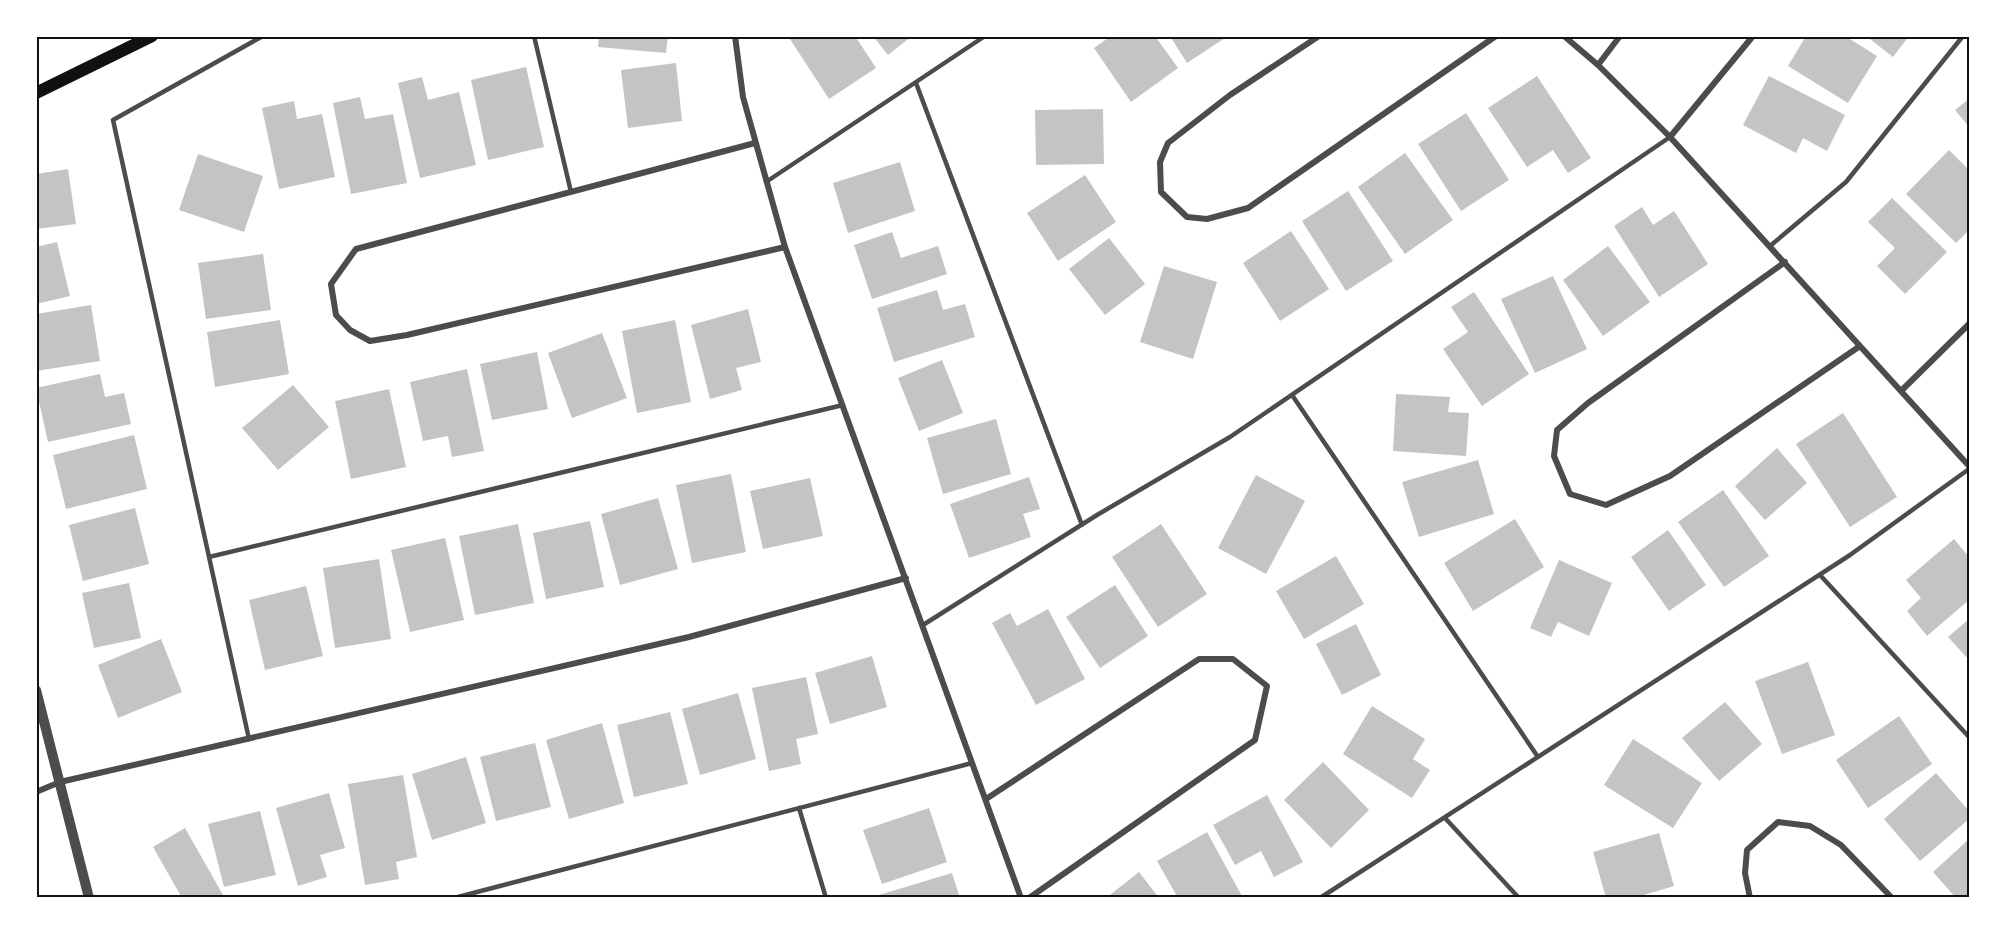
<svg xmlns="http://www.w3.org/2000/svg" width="2005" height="934" viewBox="0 0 2005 934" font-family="Inter,sans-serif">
	<rect width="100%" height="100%" fill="#fff"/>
	<path fill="#c4c4c4" d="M599,36H668L666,53L598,47Z
		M788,36H855L876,68L829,99Z
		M873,36H912L888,55Z
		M1111,36H1155L1178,68L1131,102L1094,48Z
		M1170,36H1228L1187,63Z
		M1806,36H1845L1877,56L1848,103L1788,66Z
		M1866,36H1909L1893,57Z
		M676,63L682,121L628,128L621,70Z
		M526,67L544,147L488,160L471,80Z
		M1537,76L1591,158L1568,173L1553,150L1527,167L1488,108Z
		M1769,76L1845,115L1827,151L1803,138L1796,153L1743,125Z
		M422,77L428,100L459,92L476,165L420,178L398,83Z
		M360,97L365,119L393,114L407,183L351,194L333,103Z
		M1969,99V127L1955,110Z
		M294,101L297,119L322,114L335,177L279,189L262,108Z
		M1103,109L1104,164L1036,165L1035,110Z
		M1466,113L1509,180L1461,211L1418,144Z
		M1949,150L1969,170V230L1956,243L1906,194Z
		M1405,153L1453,220L1405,254L1358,187Z
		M198,154L263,176L244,232L179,210Z
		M900,162L915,211L848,233L833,183Z
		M68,169L76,224L36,229V174Z
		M1085,175L1116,222L1058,261L1027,213Z
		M1348,191L1393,261L1346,291L1302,221Z
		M1892,198L1947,252L1905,294L1877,266L1895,248L1868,222Z
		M1642,207L1653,225L1674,211L1708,264L1659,297L1614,226Z
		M1291,231L1329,289L1280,321L1243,263Z
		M892,232L901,258L938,246L947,274L872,299L854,245Z
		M1109,238L1145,284L1105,315L1069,269Z
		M57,242L70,296L36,304V247Z
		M1608,246L1650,302L1603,336L1563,280Z
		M263,254L271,310L206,319L198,263Z
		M1164,266L1217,282L1193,359L1140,342Z
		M1553,276L1587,349L1535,373L1501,299Z
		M937,290L943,310L965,304L975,337L894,362L877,308Z
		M1474,292L1529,374L1482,406L1443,349L1468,332L1451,307Z
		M91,305L100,361L36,371V314Z
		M748,309L761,362L736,368L742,390L710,399L691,325Z
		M280,320L289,374L215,387L207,332Z
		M675,320L691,402L637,413L622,331Z
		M602,333L627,398L572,418L548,353Z
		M537,352L548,409L492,420L480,364Z
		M942,360L963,413L919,431L898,378Z
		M467,369L484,451L452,457L448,436L423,441L410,382Z
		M100,374L105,397L124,393L131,424L48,442L36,388Z
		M293,385L329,427L278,470L242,428Z
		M389,389L406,467L351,479L335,401Z
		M1396,394L1450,397L1448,412L1469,413L1466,456L1393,451Z
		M1843,413L1897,497L1850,527L1796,444Z
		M996,419L1011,474L943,494L927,438Z
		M134,435L147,489L66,509L53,455Z
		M1777,448L1807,483L1765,520L1735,486Z
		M1478,460L1494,514L1419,537L1402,482Z
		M731,474L746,552L692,563L676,485Z
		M1256,475L1305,501L1266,574L1218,548Z
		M1029,477L1040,509L1023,514L1031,537L969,558L950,504Z
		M810,478L823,536L763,549L750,491Z
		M1723,490L1769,556L1724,587L1678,522Z
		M658,498L678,569L620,585L601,514Z
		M135,508L149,564L83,581L69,525Z
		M1515,519L1544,567L1473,611L1444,563Z
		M590,521L604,587L546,599L533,533Z
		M518,524L534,603L475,615L459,536Z
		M1161,524L1207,594L1158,627L1112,557Z
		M1668,530L1706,585L1669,611L1631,557Z
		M445,538L464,620L410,632L391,550Z
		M1954,539L1969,557V600L1927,636L1907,611L1921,598L1906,580Z
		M1336,556L1364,604L1304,639L1276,591Z
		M379,559L391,639L335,648L323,568Z
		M1559,560L1612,583L1589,636L1558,622L1551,637L1530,628Z
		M129,583L141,638L94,648L82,593Z
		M1115,585L1148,636L1100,668L1066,617Z
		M306,586L323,656L265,670L249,600Z
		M1048,609L1085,679L1036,705L992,623L1010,613L1017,626Z
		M1969,619V660L1948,637Z
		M1356,624L1381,675L1342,695L1316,644Z
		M161,639L182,692L118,718L98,665Z
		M872,656L887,707L830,724L815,673Z
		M1808,662L1835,735L1782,754L1755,681Z
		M806,677L818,734L796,739L801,764L769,771L752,688Z
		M738,693L756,759L700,775L682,709Z
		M1725,702L1762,744L1719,781L1682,738Z
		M1372,706L1425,739L1413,759L1430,770L1412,798L1343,754Z
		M670,712L688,784L634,797L617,725Z
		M1899,716L1932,764L1868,808L1836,760Z
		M602,723L624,803L569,819L546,740Z
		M1633,739L1702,783L1673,828L1604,785Z
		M535,743L551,807L496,821L480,757Z
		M466,757L486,823L432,840L412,774Z
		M1323,762L1369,810L1331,848L1284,800Z
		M1936,773L1969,811V819L1920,861L1884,819Z
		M403,775L417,857L396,862L399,879L365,885L348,784Z
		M329,793L345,848L320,855L327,877L298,886L276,808Z
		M1267,795L1303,862L1274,877L1261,851L1235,865L1213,825Z
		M929,808L947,862L882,884L863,830Z
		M260,811L276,875L224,887L208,824Z
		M185,828L223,895L219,898H182L153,847Z
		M1207,832L1243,898H1178L1157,861Z
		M1659,833L1674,886L1634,898H1606L1593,852Z
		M1969,839V898H1956L1933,872Z
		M1139,872L1159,898H1106Z
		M952,873L960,898H872V897Z"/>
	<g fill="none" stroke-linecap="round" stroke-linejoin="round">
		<path stroke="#4c4c4c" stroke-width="4.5" d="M534,36L571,192
			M916,83L1082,525
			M766,182L985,36
			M1770,246L1846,182L1963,36
			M1292,395L1538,757
			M209,557L843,405
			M1820,575L1969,737
			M923,625L1097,515L1230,437L1670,137
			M249,739L113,120L263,36
			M799,808L826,898
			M1445,818L1519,898
			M454,898L972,763
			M1320,898L1850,555L1969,469"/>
		<path stroke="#4c4c4c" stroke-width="6" d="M735,36L743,97L785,247L1021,898
			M1319,36L1230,95L1168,143L1160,162L1161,192L1187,217L1207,219L1248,208L1496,36
			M1564,36L1598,65L1670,137L1969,466
			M1598,65L1620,36
			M1670,137L1753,36
			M755,143L356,249L331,284L336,315L350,330L370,341L407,335L785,247
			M1785,262L1588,403L1557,430L1554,456L1570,494L1606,505L1670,476L1860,346
			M1901,391L1969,324
			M36,792L60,782L689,637L906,578
			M986,799L1199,659H1233L1267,686L1255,740L1029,898
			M1750,898L1745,873L1747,850L1778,822L1810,826L1841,845L1892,898"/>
		<path stroke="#4c4c4c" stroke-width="10" d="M36,690L89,898"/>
		<path stroke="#111" stroke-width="12" d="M36,93L152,36"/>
	</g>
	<rect width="2005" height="934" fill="none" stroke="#ffffff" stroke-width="75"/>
	<rect x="38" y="38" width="1930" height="858" fill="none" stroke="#111" stroke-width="2"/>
</svg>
